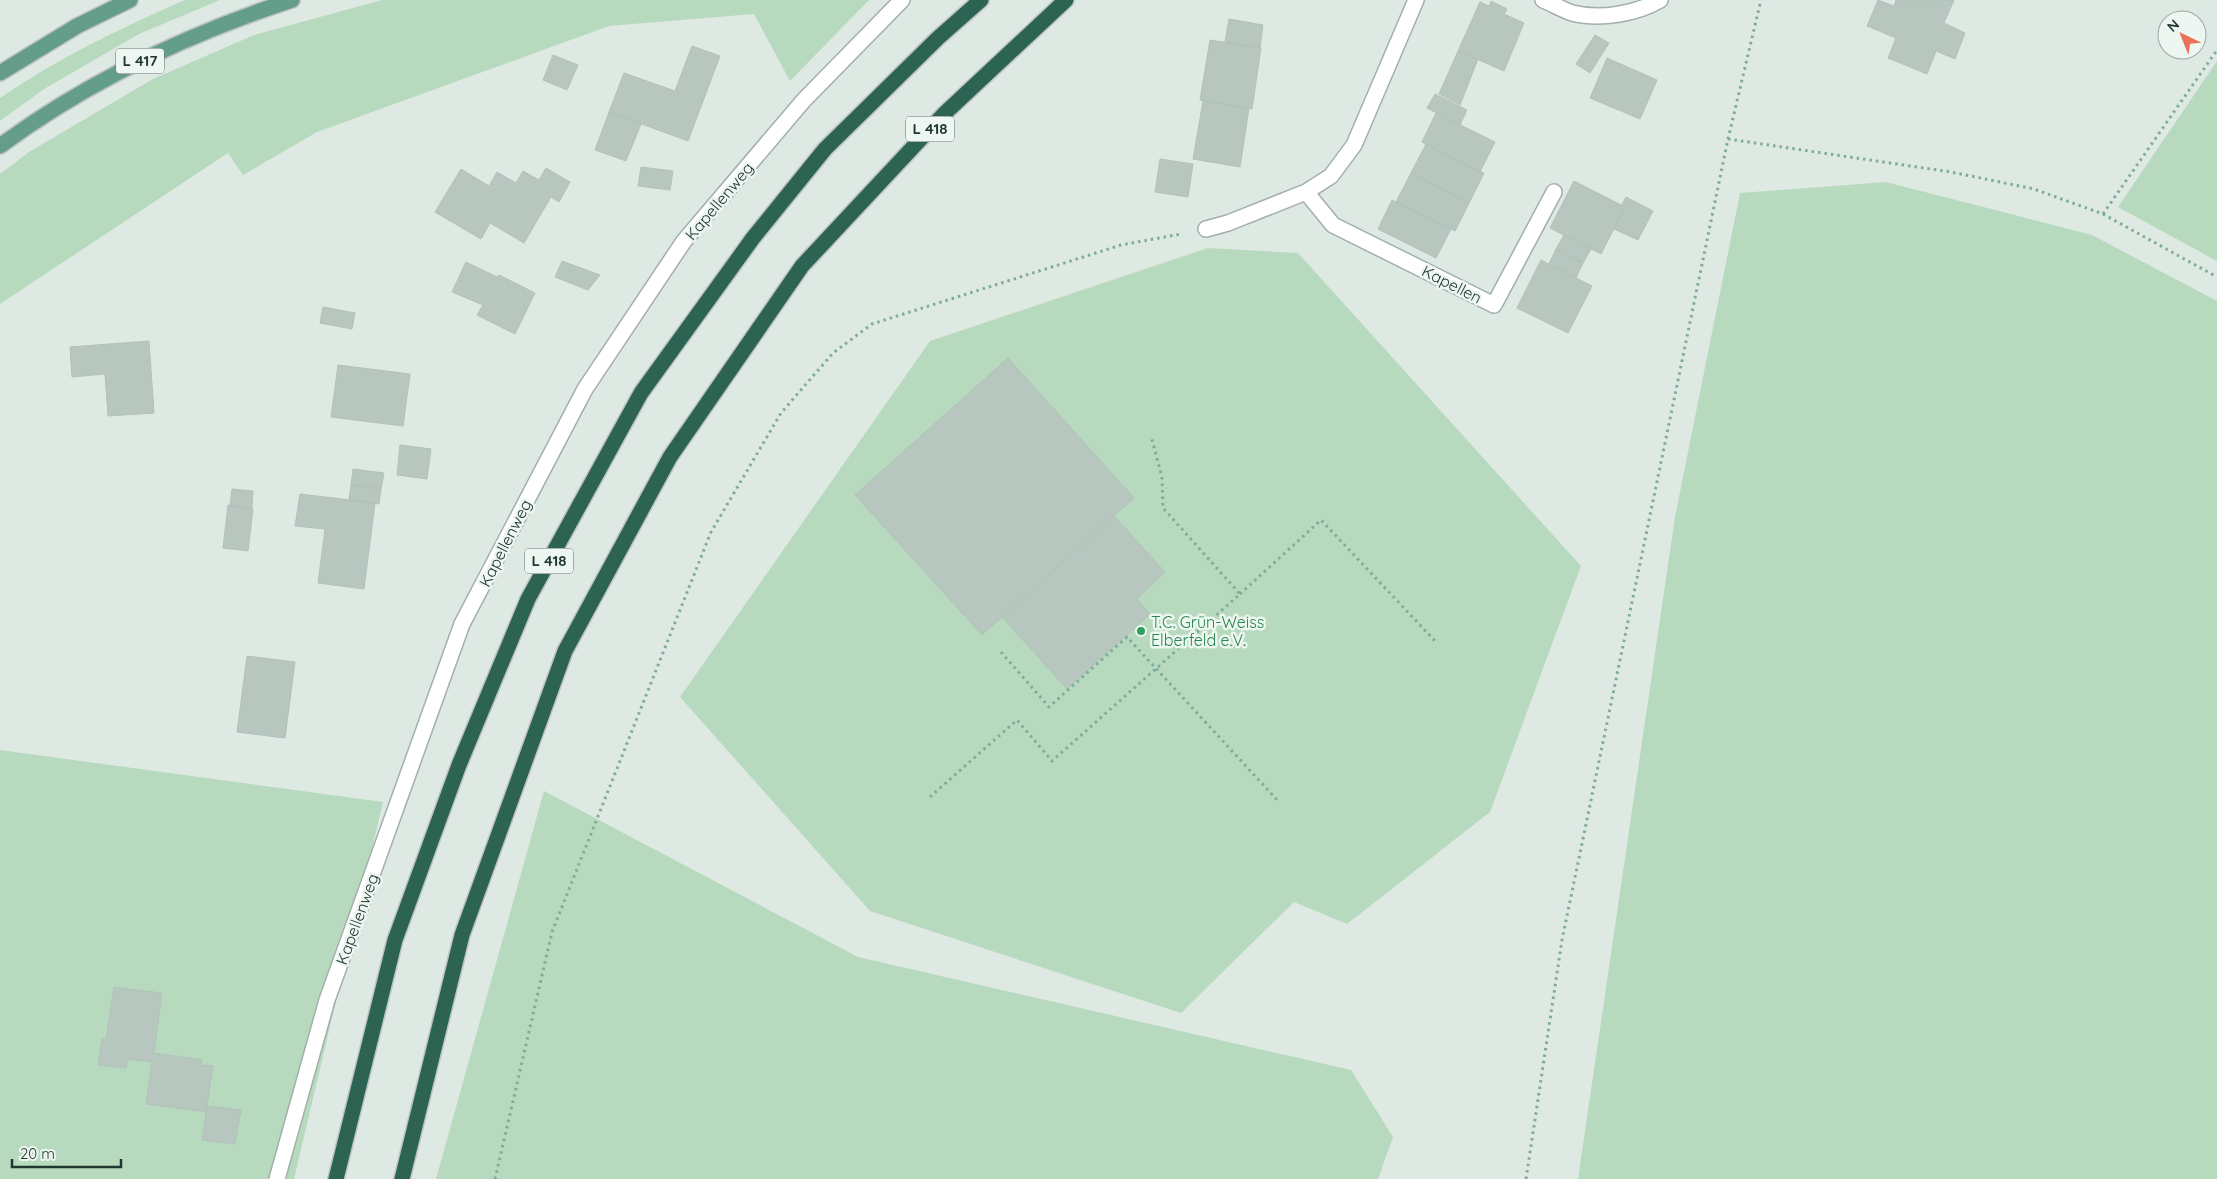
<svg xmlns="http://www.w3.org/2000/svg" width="2217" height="1179" viewBox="0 0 2217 1179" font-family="Quicksand,sans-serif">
	<rect width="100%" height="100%" fill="#dee9e3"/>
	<path fill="#b7dabe" d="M185,0H220L139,34L44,89L0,121V98C58,58 121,28 185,0Z
		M382,0H869L790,81L754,14L609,26L317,132L243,175L228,153L0,304V174L29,152L153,79L254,35Z
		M2217,61V261L2118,207Z
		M1886,182L2092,235L2217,301V1179H1578L1675,517L1740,193Z
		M1208,248L1298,253L1581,566L1490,812L1347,924L1294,902L1181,1013L870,911L680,697L930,341Z
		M0,750L383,802L294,1179H0Z
		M544,791L858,957L1351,1070L1393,1137L1378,1179H436Z"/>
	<path fill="#b7c6bf" stroke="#b1c2ba" d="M1878,0L1894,6L1896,0H1954L1944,23L1965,33L1955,59L1936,51L1927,74L1888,58L1896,38L1867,26Z
		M1491,1L1507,9L1504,14L1524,23L1504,71L1458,51L1480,2L1489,6Z
		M1229,19L1263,25L1260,48L1225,42Z
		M1595,35L1609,43L1590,73L1576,64Z
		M1210,40L1261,48L1252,109L1200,100Z
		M692,46L720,56L688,141L609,112L624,73L675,91Z
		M1458,51L1478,59L1460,105L1439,94Z
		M553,55L578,65L567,90L543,80Z
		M1607,58L1657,80L1640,119L1590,98Z
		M1435,94L1467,110L1460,125L1427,108Z
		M1203,101L1249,108L1240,167L1193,159Z
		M609,112L641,124L626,161L595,150Z
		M1436,113L1495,142L1480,172L1422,142Z
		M1426,144L1484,173L1469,203L1411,173Z
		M1160,159L1193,164L1188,197L1155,192Z
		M641,167L673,171L670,190L638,186Z
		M546,168L570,182L559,202L551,197L524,243L490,223L481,239L435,212L461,169L489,186L497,172L516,183L523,171L539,180Z
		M1411,173L1469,203L1455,231L1396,202Z
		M1574,181L1625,207L1601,254L1550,228Z
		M1626,197L1653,211L1638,240L1614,229L1625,207L1622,205Z
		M1392,200L1451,229L1436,258L1378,229Z
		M1564,235L1591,249L1583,263L1556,249Z
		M1556,249L1583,263L1576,278L1549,264Z
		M1541,260L1592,286L1568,333L1517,308Z
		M562,261L600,275L588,290L555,277Z
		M466,262L497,277L499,275L535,293L515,334L477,315L483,305L452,292Z
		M323,307L355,313L352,329L320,323Z
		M149,341L154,413L108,416L105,374L72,377L70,347Z
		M1008,358L1134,498L982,635L855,495Z
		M338,365L410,374L403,426L331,417Z
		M400,445L431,449L427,479L397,475Z
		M353,469L384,473L381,489L351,485Z
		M351,485L381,489L379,504L349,500Z
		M232,489L253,491L252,508L230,506Z
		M300,494L375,503L364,589L318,583L325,529L295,526Z
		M228,505L253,509L248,551L223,548Z
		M1114,516L1165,572L1137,599L1150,614L1067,689L1002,617Z
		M247,656L295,662L285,738L237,732Z
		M114,987L162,993L154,1053L202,1060L201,1065L213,1066L206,1112L146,1104L152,1062L128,1059L126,1068L98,1065L102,1039H106Z
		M207,1106L241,1110L235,1144L202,1140Z"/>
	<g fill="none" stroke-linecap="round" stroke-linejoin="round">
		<defs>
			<path id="minor" d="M1543,0C1553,4 1563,10 1572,13C1600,20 1636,14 1660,0
				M1306,192L1333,225L1494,305L1554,192
				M1206,229L1228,223L1306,192L1331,176L1354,145L1416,0
				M277,1179L327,1000L462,624L585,389L684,241L804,100L902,0"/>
			<path id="major" d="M0,73L77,26L130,0
				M0,146C88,81 188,34 292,0"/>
			<path id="highway" d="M336,1179L395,940L459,765L528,599L641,393L753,238L825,149L938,38L981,0
				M402,1179L462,935L565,651L670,457L802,266L944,114L1066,0"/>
		</defs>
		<use href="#minor" stroke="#a1b0aa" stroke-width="18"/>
		<use href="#major" stroke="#bcc3c1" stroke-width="18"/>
		<use href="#highway" stroke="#bcc3c1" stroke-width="18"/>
		<path stroke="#7fac9a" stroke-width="3" stroke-dasharray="2.5 4" stroke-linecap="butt" d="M1728,139L1951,172L2034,189L2103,214L2217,277
			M2103,214L2217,50
			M1240,594L1321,520L1436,642
			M1001,652L1049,707L1127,637L1279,802
			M930,797L1017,720L1052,761L1240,594L1163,508L1162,477L1151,436
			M495,1179L552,932L711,532L781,413L833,353L872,324L1121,245L1181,234
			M1526,1179L1562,940L1728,139L1761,0"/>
		<use href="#minor" stroke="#fff" stroke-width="15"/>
		<use href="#major" stroke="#649d8a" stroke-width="15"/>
		<use href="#highway" stroke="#2d6353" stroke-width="15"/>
	</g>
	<circle fill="#2e9e5b" stroke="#eef6f1" stroke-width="2" cx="1141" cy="631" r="5"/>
	<g text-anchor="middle" stroke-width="5" stroke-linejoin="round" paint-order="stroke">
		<g fill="#eef6f1" stroke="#5e716a" stroke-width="1">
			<rect x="116" y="48.5" width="48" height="25" rx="4"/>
			<rect x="906" y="116.5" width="48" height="25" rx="4"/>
			<rect x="525" y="548.5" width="48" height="25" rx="4"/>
		</g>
		<g font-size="15" font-weight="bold" fill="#203830">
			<text x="140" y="66">L 417</text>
			<text x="930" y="134">L 418</text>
			<text x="549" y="566">L 418</text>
		</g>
		<g font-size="16" fill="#203830" stroke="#eef6f1">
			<text transform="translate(719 201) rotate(-50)" y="6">Kapellenweg</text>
			<text transform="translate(1452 284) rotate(27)" y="6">Kapellen</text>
			<text transform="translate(505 543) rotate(-63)" y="6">Kapellenweg</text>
			<text transform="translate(357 919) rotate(-70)" y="6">Kapellenweg</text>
		</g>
		<g font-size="16" fill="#27864d" stroke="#eef6f1" text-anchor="start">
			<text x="1151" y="628">T.C. Grün-Weiss<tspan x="1151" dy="18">Elberfeld e.V.</tspan></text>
		</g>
	</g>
	<g transform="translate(2182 35) rotate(317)"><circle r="24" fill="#eef6f1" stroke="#9caaa4"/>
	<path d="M0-4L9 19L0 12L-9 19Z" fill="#ec7159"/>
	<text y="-8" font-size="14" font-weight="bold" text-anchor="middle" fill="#203830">N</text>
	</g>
	<path d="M12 1159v8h109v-8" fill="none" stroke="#203830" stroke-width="2.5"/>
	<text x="20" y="1159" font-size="15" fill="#203830" stroke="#eef6f1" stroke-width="4" paint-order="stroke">20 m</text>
</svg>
